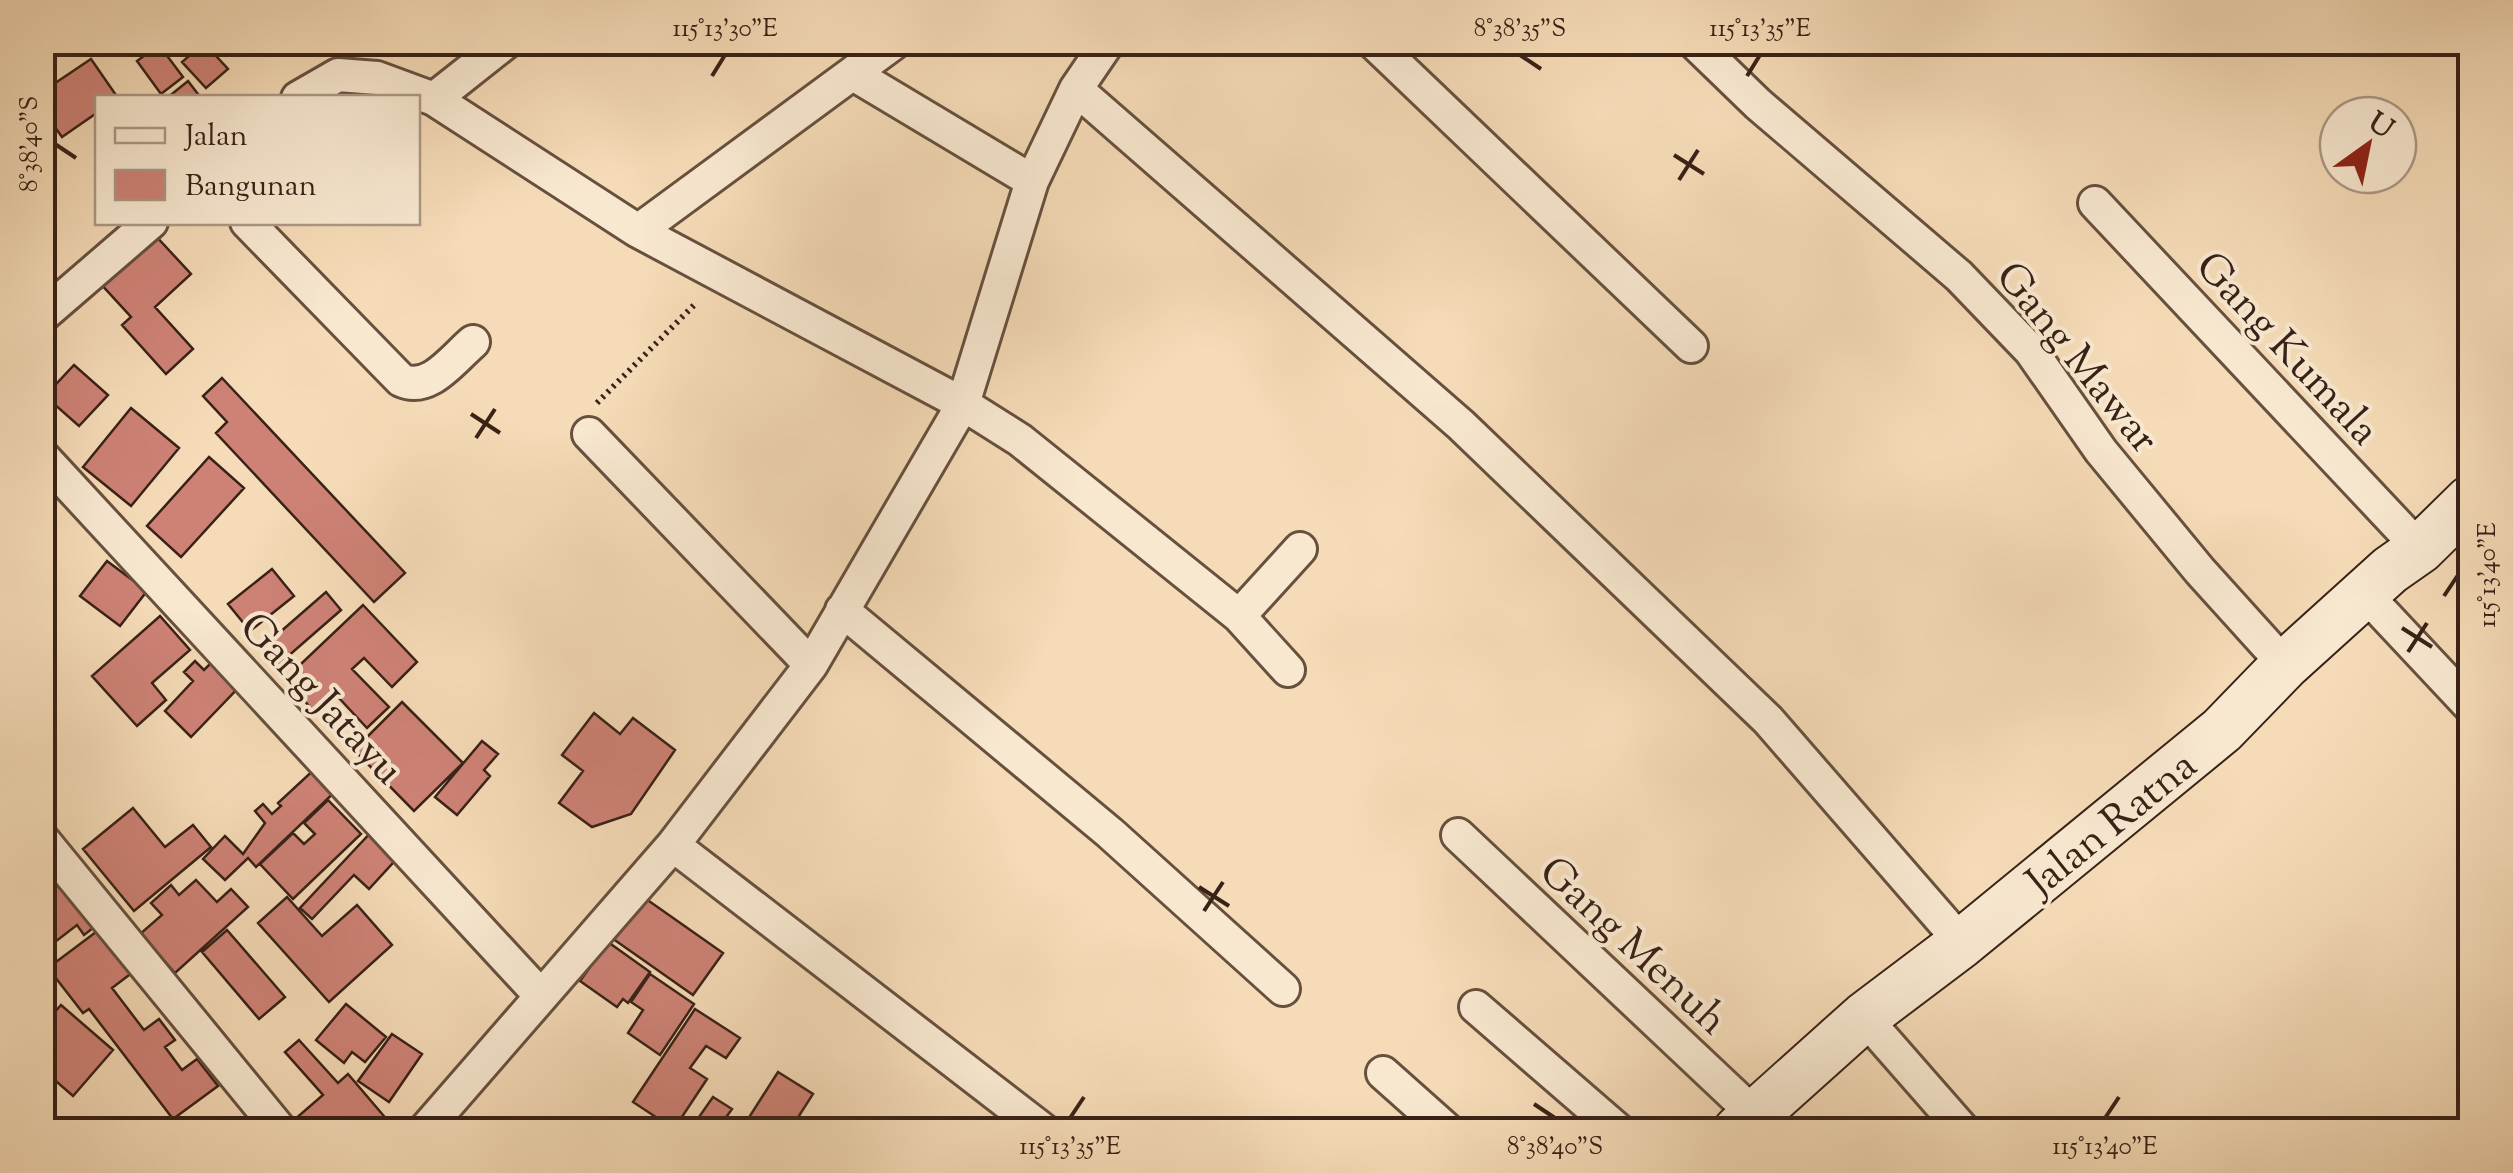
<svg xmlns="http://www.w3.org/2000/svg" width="2513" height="1173" viewBox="0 0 2513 1173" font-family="'Sorts Mill Goudy',serif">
	<rect width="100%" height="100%" fill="#f5dbb7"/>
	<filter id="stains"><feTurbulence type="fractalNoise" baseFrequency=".002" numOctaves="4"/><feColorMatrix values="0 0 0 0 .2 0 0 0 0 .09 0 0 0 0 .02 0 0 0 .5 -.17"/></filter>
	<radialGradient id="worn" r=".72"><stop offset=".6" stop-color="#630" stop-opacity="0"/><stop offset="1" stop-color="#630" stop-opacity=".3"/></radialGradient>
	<path fill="#ce8276" stroke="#382116" stroke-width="2.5" d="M204,43L228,69L206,88L182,62Z
		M159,45L183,77L161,94L137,61Z
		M91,59L118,98H98V112L62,137L42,109V92Z
		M188,81L201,98H167Z
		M154,234L191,274L155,307L193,349L166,374L122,325L131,317L100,283Z
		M74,365L108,395L79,426L45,396Z
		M222,378L405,573L374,602L216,433L227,422L203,396Z
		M131,408L179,448L131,506L83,467Z
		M209,457L244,488L181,557L147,526Z
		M107,561L147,591L120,626L80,596Z
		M272,569L294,596L250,631L228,604Z
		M326,592L341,610L278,665L263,647Z
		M363,605L417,662L392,687L364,658L352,669L389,707L367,728L337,696L317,714L284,680Z
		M160,616L190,650L152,683L166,700L137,726L92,676Z
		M215,659L242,684L191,737L165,711L193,681L184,672L195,661L204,670Z
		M402,702L463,763L414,811L354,750Z
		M594,713L620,734L633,718L675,750L631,814L592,827L559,803L583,771L562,755Z
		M482,741L498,754L484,770L490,776L457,815L435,797Z
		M319,765L340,787L256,867L248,858L225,880L203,859L225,836L243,854L265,823L255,811L263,804L272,814L281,806L278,803Z
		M328,800L361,834L293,899L260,864L293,833L304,844L315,834L304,823Z
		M133,808L165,847L193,825L211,847L134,911L83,849Z
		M375,828L402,853L369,889L354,875L312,919L300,908Z
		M49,877L57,886L68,877L103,920L84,935L77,925L42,952V882Z
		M196,880L217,902L231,889L248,907L175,973L140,934L162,915L151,903L171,885L179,895Z
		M639,894L723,953L693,995L609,936Z
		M287,897L322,936L357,905L392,945L329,1002L258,923Z
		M104,926L137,969L112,988L144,1030L159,1019L175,1040L165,1047L182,1070L197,1059L218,1086L173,1119L89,1009L83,1013L48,968Z
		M227,930L285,997L259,1019L202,952Z
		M608,942L650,972L628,1003L623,999L617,1007L580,981Z
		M650,974L694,1004L660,1055L628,1033L643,1010L631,1002Z
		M346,1004L386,1037L365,1062L352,1052L344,1063L316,1040Z
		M61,1005L113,1050L73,1096L42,1069V1008L52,1015Z
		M695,1009L740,1038L726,1058L706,1046L690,1068L707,1079L674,1129L633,1102Z
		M392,1034L422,1054L389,1102L358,1081Z
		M299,1040L338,1083L348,1074L389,1122L379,1130H290L286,1127L323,1095L285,1052Z
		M778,1072L813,1094L790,1130H741Z
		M713,1097L732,1109L727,1116L731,1119L722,1130H690Z"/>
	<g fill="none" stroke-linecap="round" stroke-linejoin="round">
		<defs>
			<path id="street" d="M1373,42L1691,346
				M1694,42L1758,104L1959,276L2031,351L2101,451L2200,571L2285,665
				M855,75L1032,181
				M1076,89L1461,425L1768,720L1962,943
				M298,98L338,75L377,78L434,99L638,231L963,404L1020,440L1239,616L1288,670
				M434,99L506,42
				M2095,203L2420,549
				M247,222L401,380C429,393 452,360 473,342
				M638,231L895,42
				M42,316L151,222
				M589,434L811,665
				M42,456L541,996
				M2365,594L2470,706
				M842,610L1110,833L1283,989
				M1239,616L1300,549
				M1458,835L1755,1115
				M42,839L280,1130
				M673,845L1043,1130
				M1476,1007L1618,1130
				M1864,1017L1963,1130
				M1383,1073L1447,1130
				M425,1130L673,845L811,665L963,404L1032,181L1076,89L1108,42"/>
			<path id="secondary" d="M1738,1130L1864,1017L1962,943L2222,730L2285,665L2390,570L2420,549L2470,500"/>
		</defs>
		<use href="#street" stroke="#67503e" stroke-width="38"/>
		<use href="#secondary" stroke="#382116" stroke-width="52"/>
		<path stroke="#382116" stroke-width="6" stroke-dasharray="2.5 5" stroke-linecap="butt" d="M597,403L697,302"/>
		<use href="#street" stroke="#f8e8d0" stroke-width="32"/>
		<use href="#secondary" stroke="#f8e8d0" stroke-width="48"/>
	</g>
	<path fill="none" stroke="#382116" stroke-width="4" d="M1520,55L1541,69M712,76L725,55M1747,76L1760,55M55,144L76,158M1674,155L1704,174M1679,180L1698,150M471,414L500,433M476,438L495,409M2444,596L2458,575M2402,628L2432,647M2408,652L2427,623M1199,887L1229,906M1204,911L1223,882M1534,1104L1555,1118M1070,1118L1084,1097M2105,1118L2119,1097"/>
	<g text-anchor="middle" stroke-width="8" stroke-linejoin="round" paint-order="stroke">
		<g font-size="42" fill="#382116" stroke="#f8e8d0">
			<text transform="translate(2289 347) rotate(47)" y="15">Gang Kumala</text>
			<text transform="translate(2079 356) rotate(51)" y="15">Gang Mawar</text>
			<text transform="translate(323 697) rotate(47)" y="15">Gang Jatayu</text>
			<text transform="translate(2110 822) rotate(-39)" y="15">Jalan Ratna</text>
			<text transform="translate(1635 944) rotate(43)" y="15">Gang Menuh</text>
		</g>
	</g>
	<rect width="2513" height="1173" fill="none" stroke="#f5dbb7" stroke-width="110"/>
	<rect x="95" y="95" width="325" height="130" fill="#f8e8d0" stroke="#ab9886" stroke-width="2.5"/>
	<rect x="115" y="128" width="50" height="15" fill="#f8e8d0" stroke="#ab9886" stroke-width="2.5"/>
	<text x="185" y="145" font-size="30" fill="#382116">Jalan</text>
	<rect x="115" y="170" width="50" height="30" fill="#ce8276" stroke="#ab9886" stroke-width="2.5"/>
	<text x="185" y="195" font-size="30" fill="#382116">Bangunan</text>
	<g transform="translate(2368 145) rotate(33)"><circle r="48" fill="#f8e8d0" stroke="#ab9886" stroke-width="2.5"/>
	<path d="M0-8L18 38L0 25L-18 38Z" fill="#8f2418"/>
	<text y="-15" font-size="28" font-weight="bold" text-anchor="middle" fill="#382116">U</text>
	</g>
	<rect x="55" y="55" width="2403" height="1063" fill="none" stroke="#382116" stroke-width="4"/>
	<g font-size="25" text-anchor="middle" fill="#382116">
		<text x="725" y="36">115°13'30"E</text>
		<text x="1520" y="36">8°38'35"S</text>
		<text x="1760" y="36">115°13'35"E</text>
		<text transform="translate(28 144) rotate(-90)" y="9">8°38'40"S</text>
		<text transform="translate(2486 575) rotate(-90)" y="9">115°13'40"E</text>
		<text x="1070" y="1154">115°13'35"E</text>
		<text x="1555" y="1154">8°38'40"S</text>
		<text x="2105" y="1154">115°13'40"E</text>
	</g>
	<rect width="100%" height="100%" filter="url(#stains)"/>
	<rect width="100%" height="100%" fill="url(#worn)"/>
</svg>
